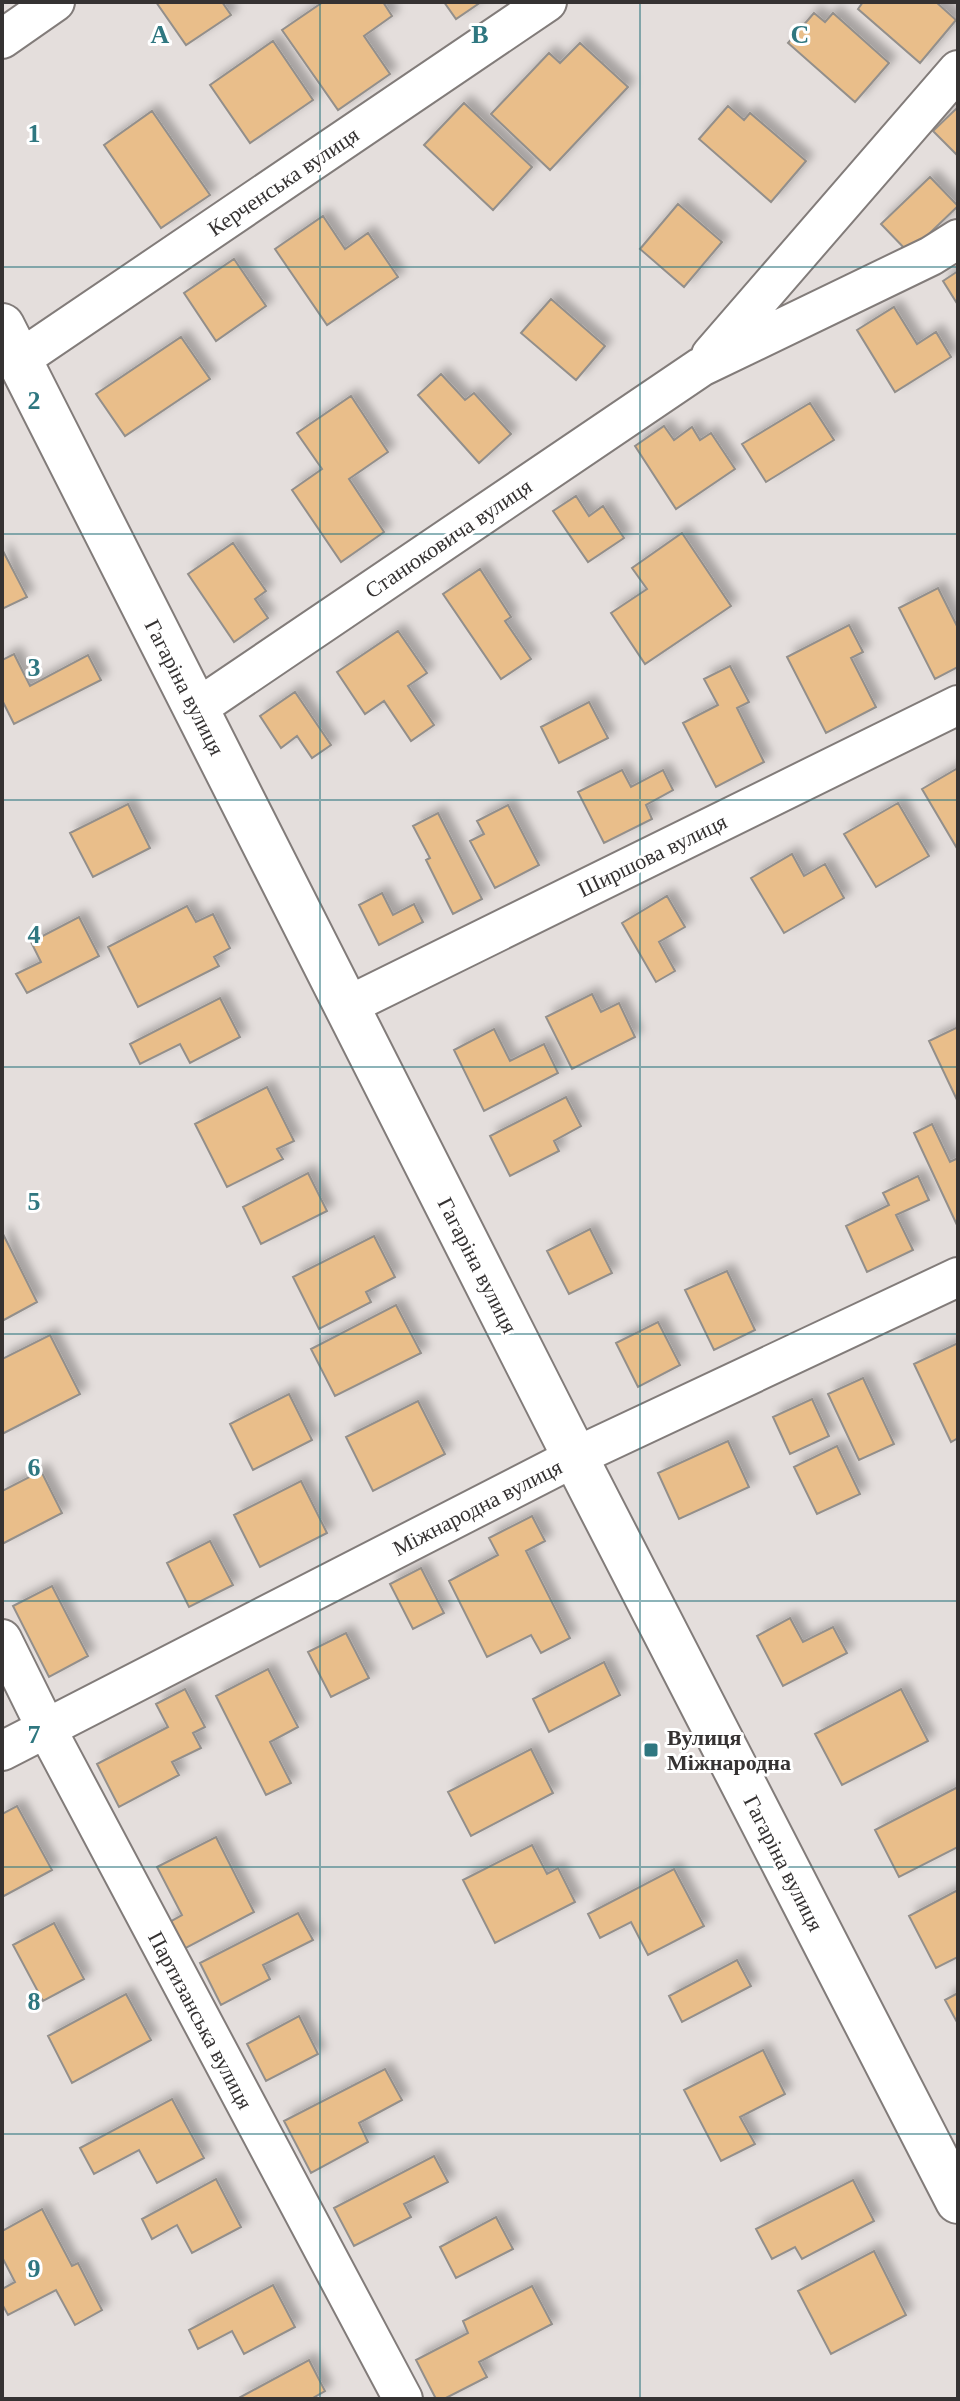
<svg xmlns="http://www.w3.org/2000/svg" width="960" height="2401" viewBox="0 0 960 2401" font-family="Georgia,serif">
	<defs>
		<filter id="shadow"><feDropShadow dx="7" dy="-7" stdDeviation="4" flood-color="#0004"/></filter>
	</defs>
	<rect width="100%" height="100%" fill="#e4dedc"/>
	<path fill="#e9be8a" stroke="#938f8b" stroke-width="2" filter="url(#shadow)" d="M156,2H222L231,15L186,45Z
		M323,2H383L392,16L364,36L390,74L338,110L282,30Z
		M444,2H481L456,19Z
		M863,2H936L956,20L920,63L858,9Z
		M814,13L825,22L833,13L889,63L855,102L788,43Z
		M273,41L313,100L250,143L210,85Z
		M580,43L628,87L550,170L491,114L549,53L560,63Z
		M464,103L532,167L493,210L424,145Z
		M728,106L744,120L750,113L806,161L771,202L699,139Z
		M958,107V156L933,131Z
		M152,111L210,195L161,228L104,145Z
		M930,177L958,206L909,253L881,224Z
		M678,204L722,242L684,287L640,249Z
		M323,216L345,249L368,233L398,277L327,325L275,249Z
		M234,259L266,306L216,341L184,293Z
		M958,271V305L943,281Z
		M551,299L605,346L576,380L521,333Z
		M894,307L917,344L936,332L951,357L895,392L857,330Z
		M181,337L210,379L125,436L96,394Z
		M441,374L465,400L474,393L511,434L479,463L418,395Z
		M351,396L388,452L349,479L384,532L341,562L292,490L322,469L297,433Z
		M810,403L834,440L766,482L742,444Z
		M664,426L674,440L692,427L700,440L711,433L735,469L676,509L635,446Z
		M576,496L589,516L603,506L624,538L588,562L553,511Z
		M682,533L731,606L645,664L611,613L647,589L632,568Z
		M233,543L266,591L255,599L268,618L234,642L188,574Z
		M3,551L27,597L2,609V552Z
		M480,569L511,617L505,621L531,659L501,679L443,594Z
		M938,588L958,628V667L935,679L899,608Z
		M849,625L863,652L851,658L876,707L826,733L787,657Z
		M398,631L427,673L408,686L434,725L411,741L384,701L365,714L337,672Z
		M14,654L30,686L88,655L101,680L14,724L2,700V660Z
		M730,666L749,702L737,708L764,762L716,787L683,723L718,705L704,679Z
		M295,692L331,745L312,758L297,736L281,748L260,716Z
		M589,702L608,738L559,763L541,727Z
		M958,768V850L922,789Z
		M622,770L631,787L663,770L673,790L646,805L652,819L604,843L578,792Z
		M898,803L929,856L876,887L844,834Z
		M128,804L150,848L93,877L70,833Z
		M508,805L539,865L495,888L470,841L484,834L477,821Z
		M438,813L482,899L453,914L426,860L430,858L413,826Z
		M792,854L804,876L825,864L844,898L784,933L751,878Z
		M382,893L393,915L414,904L423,922L379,945L359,905Z
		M667,896L685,927L659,942L675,971L656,982L622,923Z
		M187,906L196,922L213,914L230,948L214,957L219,966L138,1007L108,947Z
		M79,917L99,956L27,993L16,974L41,962L31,942Z
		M592,994L601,1012L619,1003L635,1037L572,1069L546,1017Z
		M220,998L240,1037L190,1063L180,1044L140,1064L130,1044Z
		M958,1027V1102L929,1041Z
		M494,1029L510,1061L544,1044L558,1073L484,1111L454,1050Z
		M267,1087L294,1141L277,1149L283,1159L227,1187L195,1124Z
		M566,1097L581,1126L554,1141L559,1151L510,1176L490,1136Z
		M932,1124L950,1162L958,1158L957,1225L914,1133Z
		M308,1173L327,1211L261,1244L243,1207Z
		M918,1176L929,1200L896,1215L913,1250L867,1272L846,1226L889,1205L883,1193Z
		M590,1229L612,1273L569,1294L547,1251Z
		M2,1232L37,1302L2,1321Z
		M374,1236L395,1277L366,1292L371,1302L319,1329L293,1277Z
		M727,1271L755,1330L714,1350L685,1290Z
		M396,1305L421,1353L335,1396L311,1349Z
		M658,1322L680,1365L638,1387L616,1343Z
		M50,1335L80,1394L2,1434V1359Z
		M958,1343V1438L951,1442L914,1364Z
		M863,1378L894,1444L859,1460L828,1394Z
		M289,1394L312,1440L253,1470L230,1424Z
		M812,1399L829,1436L790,1454L773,1417Z
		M418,1401L445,1454L373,1491L346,1437Z
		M728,1441L749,1487L679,1519L658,1473Z
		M837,1446L860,1494L817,1514L794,1467Z
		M41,1471L62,1513L2,1544V1491Z
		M301,1481L327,1533L260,1567L234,1515Z
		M532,1516L545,1541L526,1551L570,1638L541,1653L531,1635L487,1657L449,1581L498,1555L489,1538Z
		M210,1541L233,1585L189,1607L167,1563Z
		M421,1568L444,1613L413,1629L390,1584Z
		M52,1586L88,1656L49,1677L13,1606Z
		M790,1618L803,1642L833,1627L847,1653L783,1686L757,1636Z
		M346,1633L369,1678L331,1697L308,1652Z
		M604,1662L620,1695L549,1732L533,1699Z
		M268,1669L298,1727L270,1742L291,1783L266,1795L216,1696Z
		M185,1689L205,1727L193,1733L201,1748L172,1762L179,1775L119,1807L97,1764L168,1727L156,1704Z
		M901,1689L928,1741L842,1785L815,1734Z
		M531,1749L553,1793L471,1836L448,1792Z
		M958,1787V1847L899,1877L875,1830Z
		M17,1806L52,1870L2,1897V1814Z
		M216,1837L254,1912L182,1950L168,1923L182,1915L157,1867Z
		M532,1845L547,1874L558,1868L575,1902L495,1943L463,1880Z
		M674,1869L704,1926L648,1955L631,1922L600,1938L588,1914Z
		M958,1890V1957L936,1968L909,1916Z
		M298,1913L313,1940L263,1965L270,1979L221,2005L200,1963Z
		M54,1923L84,1979L43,2001L13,1945Z
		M737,1960L751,1986L682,2022L669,1996Z
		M958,1993V2024L945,2000Z
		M126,1994L151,2040L72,2083L48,2036Z
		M299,2016L318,2054L266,2081L247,2044Z
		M763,2050L785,2094L740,2117L755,2144L721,2161L684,2090Z
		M385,2069L402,2100L359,2123L368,2142L311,2173L284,2121Z
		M172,2099L204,2158L157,2183L139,2150L94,2174L80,2148Z
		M434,2156L448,2182L404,2204L411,2217L354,2246L334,2208Z
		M216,2179L241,2227L192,2253L177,2225L152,2239L142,2219Z
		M853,2180L874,2221L802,2259L795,2247L772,2259L756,2229Z
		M42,2209L72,2266L78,2263L102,2310L75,2325L56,2290L8,2315L2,2304V2289L15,2282L2,2257V2231Z
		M496,2217L513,2249L456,2278L440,2247Z
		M874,2251L906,2315L831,2354L798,2291Z
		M273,2285L295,2327L244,2354L232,2331L198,2349L189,2330Z
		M532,2286L552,2324L479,2362L487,2377L444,2399H436L416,2360L468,2333L463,2321Z
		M309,2360L325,2391L311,2399H237Z"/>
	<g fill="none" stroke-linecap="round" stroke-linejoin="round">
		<defs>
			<path id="minor" d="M2,39L55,2
				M711,355L958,70
				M19,360L547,2
				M196,709L701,367L931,256L958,239
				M347,1006L958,705
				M2,1639L46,1728L403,2399
				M2,1751L575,1457L958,1277"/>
			<path id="tertiary" d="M2,326L575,1457L958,2201"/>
		</defs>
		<use href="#minor" stroke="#827c7a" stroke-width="42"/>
		<use href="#tertiary" stroke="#827c7a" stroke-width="48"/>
		<use href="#minor" stroke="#fff" stroke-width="38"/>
		<use href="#tertiary" stroke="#fff" stroke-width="44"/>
	</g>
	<path fill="none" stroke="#2f7780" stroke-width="2" stroke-opacity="0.55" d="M320,2V2399M640,2V2399M2,267H958M2,534H958M2,800H958M2,1067H958M2,1334H958M2,1601H958M2,1867H958M2,2134H958"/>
	<rect fill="#2f7780" stroke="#fff" stroke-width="3" x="643" y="1742" width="16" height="16" rx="4"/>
	<g text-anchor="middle" stroke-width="6" stroke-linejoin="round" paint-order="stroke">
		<g font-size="22" fill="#353232" stroke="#fff">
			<text transform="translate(283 181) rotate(-34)" y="8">Керченська вулиця</text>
			<text transform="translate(448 538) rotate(-34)" y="8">Станюковича вулиця</text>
			<text transform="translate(185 687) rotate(63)" y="8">Гагаріна вулиця</text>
			<text transform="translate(652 855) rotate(-26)" y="8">Ширшова вулиця</text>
			<text transform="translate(478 1265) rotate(63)" y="8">Гагаріна вулиця</text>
			<text transform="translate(477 1507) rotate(-27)" y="8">Міжнародна вулиця</text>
			<text transform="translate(784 1863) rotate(63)" y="8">Гагаріна вулиця</text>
			<text transform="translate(201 2020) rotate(62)" y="8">Партизанська вулиця</text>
		</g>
		<g font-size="22" font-weight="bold" fill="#353232" stroke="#fff" text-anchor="start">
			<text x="667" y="1745">Вулиця<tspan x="667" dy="25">Міжнародна</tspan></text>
		</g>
	</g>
	<g font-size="26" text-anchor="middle" font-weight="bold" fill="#2f7780" stroke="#fff" stroke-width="6" stroke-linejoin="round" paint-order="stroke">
		<text x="160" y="43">A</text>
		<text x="480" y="43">B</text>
		<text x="800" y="43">C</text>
		<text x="34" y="142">1</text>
		<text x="34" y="409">2</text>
		<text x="34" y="676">3</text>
		<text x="34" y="943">4</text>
		<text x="34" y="1210">5</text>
		<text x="34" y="1476">6</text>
		<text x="34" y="1743">7</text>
		<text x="34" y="2010">8</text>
		<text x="34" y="2277">9</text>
	</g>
	<rect width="960" height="2401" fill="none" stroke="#353232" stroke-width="8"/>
</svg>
